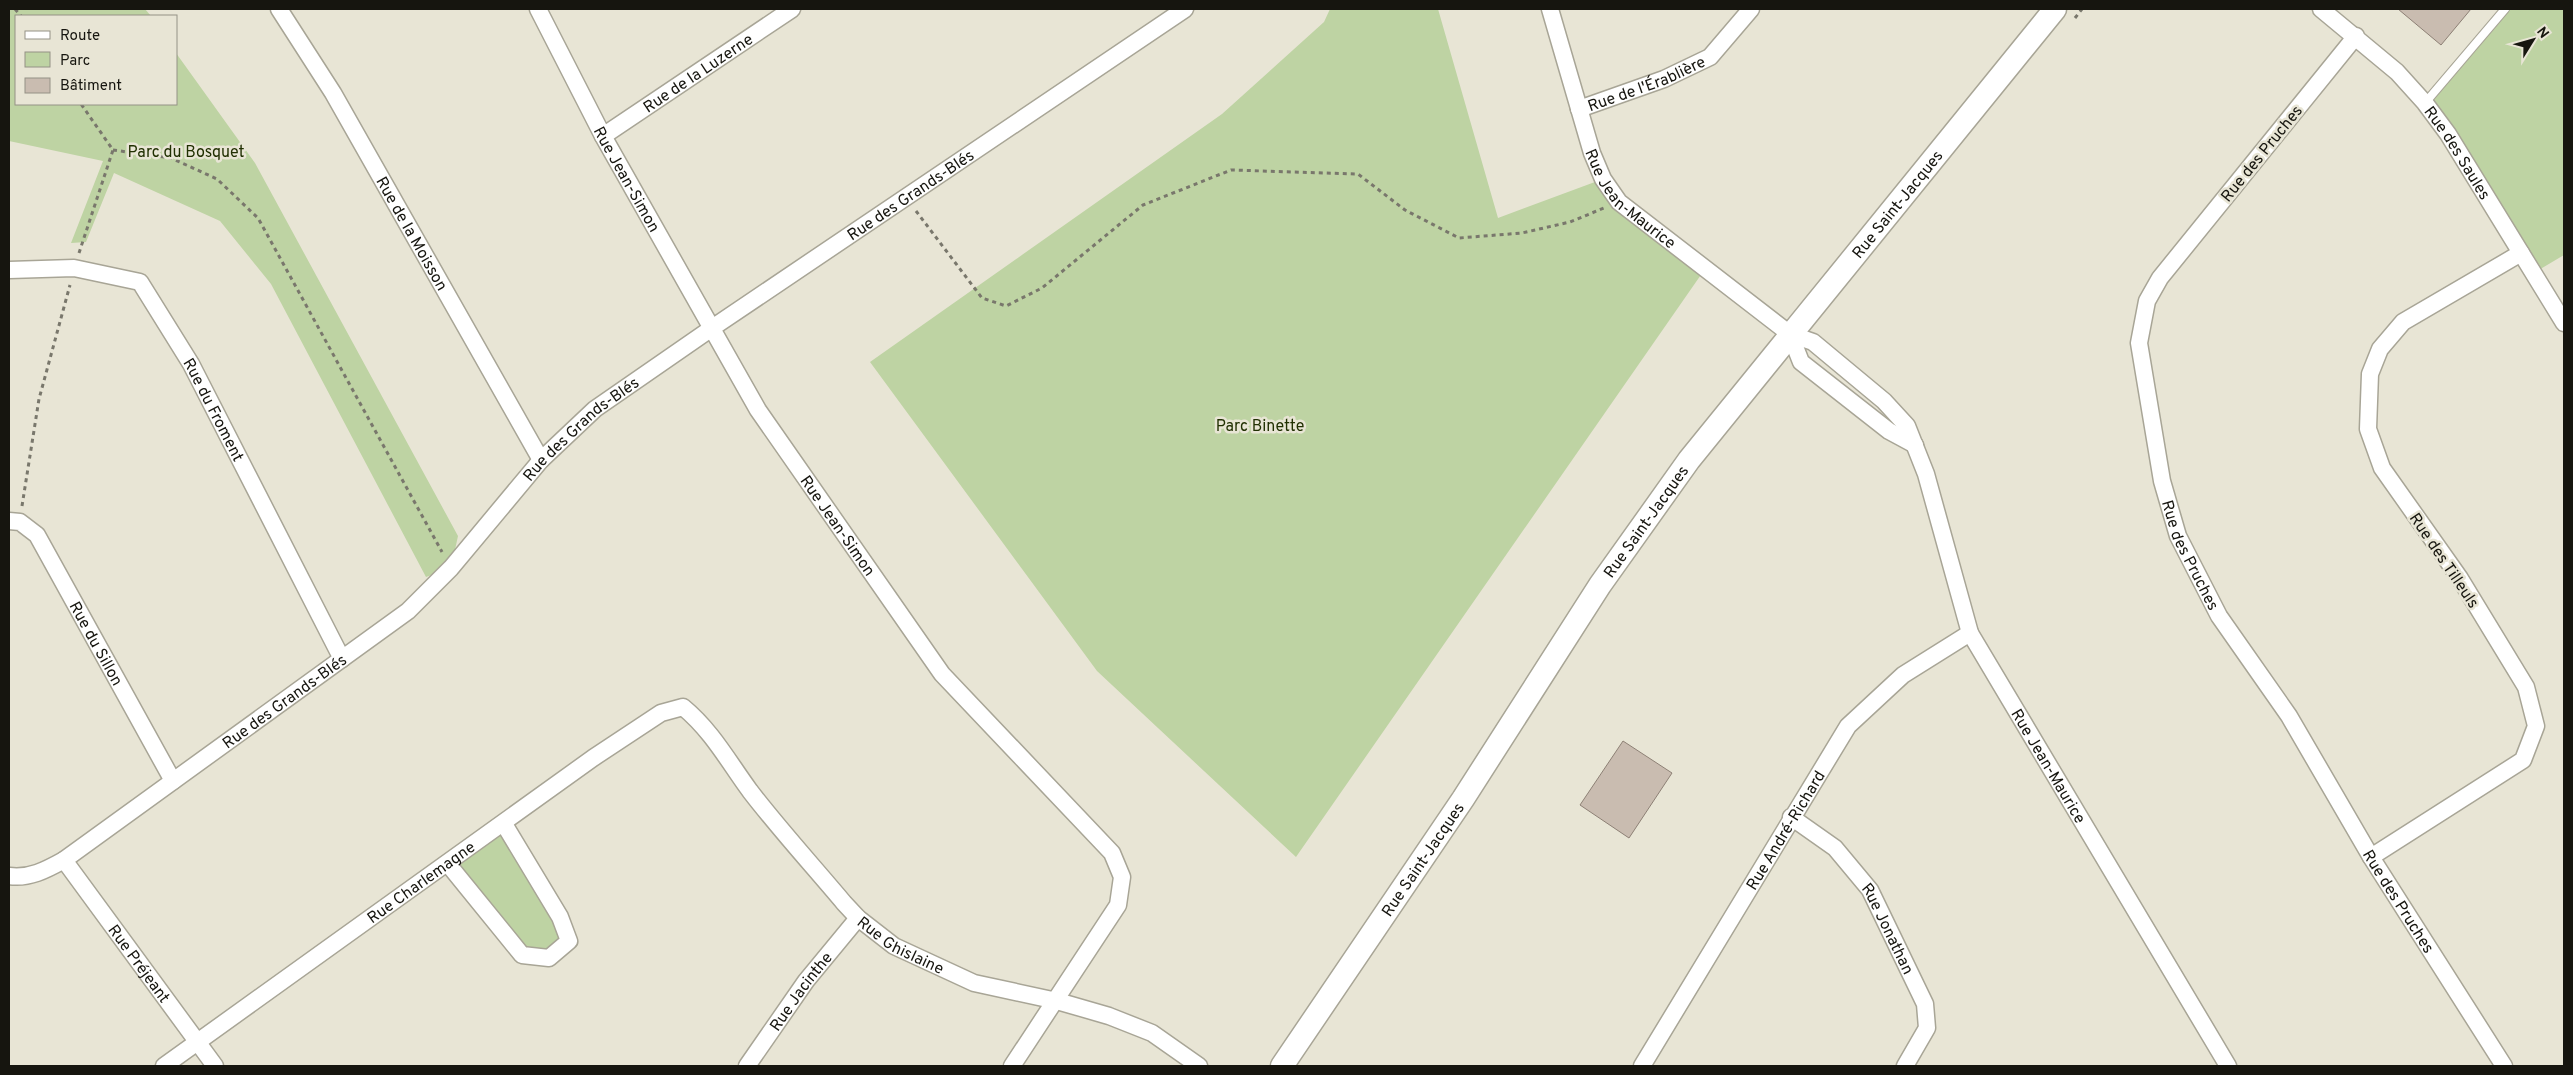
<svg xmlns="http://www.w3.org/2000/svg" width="2573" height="1075" viewBox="0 0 2573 1075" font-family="Overpass,sans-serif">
	<rect width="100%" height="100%" fill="#e8e5d5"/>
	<path fill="#bed3a3" d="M9,9H145L151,16H16V104H176V53L255,163L458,536L451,568L426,577L271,284L220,221L114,173L86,242L71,243L103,161L9,141Z
		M1330,9H1438L1498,218L1603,179L1705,269L1296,857L1097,671L870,362L1222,114L1324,22Z
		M2505,9H2564V255L2532,274L2425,103Z
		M504,824L569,941L549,958L522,955L448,864Z"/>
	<path fill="#c9bcb0" stroke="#8d8075" d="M2398,9H2471L2441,45Z
		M1623,741L1672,773L1629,838L1580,805Z"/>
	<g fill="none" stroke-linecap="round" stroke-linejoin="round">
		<defs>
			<path id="lane" d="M2425,103L2505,9"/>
			<g id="street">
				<path id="s1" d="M279,9L333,93L541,460"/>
				<path id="s2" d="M538,9L603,136L758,410L942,674L1112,853L1122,877L1118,905L1012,1066"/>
				<path id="s3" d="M1550,9L1592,153L1603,179L1619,202L1790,334L1813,342L1884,401L1907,426L1926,474L1970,633L2228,1066"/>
				<path id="s4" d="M2321,9L2397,72L2425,103L2448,134L2564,323"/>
				<path id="s5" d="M2356,36L2160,278L2147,301L2139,343L2162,481L2178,536L2219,616L2289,716L2371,857L2504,1066"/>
				<path id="s6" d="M1579,109L1664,79L1710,57L1751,9"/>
				<path id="s7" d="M603,136L792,9"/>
				<path id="s8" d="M9,270L74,268L140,282L191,364L342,659"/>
				<path d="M1790,334L1801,362L1889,431L1915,445"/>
				<path id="s9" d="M9,521L20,522L37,535L173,781"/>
				<path id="s10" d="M1791,817L1835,848L1870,890L1925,1004L1927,1028L1905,1066"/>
				<path d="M2371,857L2523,760L2536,726L2526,687L2459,577L2382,468L2368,429L2370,374L2380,349L2403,322L2521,253"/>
				<path id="s11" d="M64,860L215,1066"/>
				<path d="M448,864L522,955L549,958L569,941L560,917L504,824"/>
				<path id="s12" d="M9,876C29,879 46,870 64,860L408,611L451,568L541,460L595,409L712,328L1185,9"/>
				<path id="s13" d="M164,1066L593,758L661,713L683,707C712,731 728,761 750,791C780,830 813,866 844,903L858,918L894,946L974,983L1057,1001L1109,1016L1152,1033L1199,1066"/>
				<path id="s14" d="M747,1066L806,981L858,918"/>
				<path id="s15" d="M1642,1066L1848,726L1903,675L1970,633"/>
			</g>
			<g id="secondary">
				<path id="s16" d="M1282,1066L1463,799L1600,585L1689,460L2055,9"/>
			</g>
		</defs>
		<use href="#lane" stroke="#a8a596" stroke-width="10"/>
		<use href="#street" stroke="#a8a596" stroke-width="19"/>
		<use href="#secondary" stroke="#a8a596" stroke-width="25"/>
		<path stroke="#79776c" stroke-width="3" stroke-dasharray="4 4" stroke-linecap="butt" d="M15,9L21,16
			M2075,18L2082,9
			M113,150L171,158L217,179L258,218L442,552
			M916,211L982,298L1006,306L1042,288L1143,205L1231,170L1358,174L1405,210L1459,238L1522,233L1570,222L1604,208
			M79,253L113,150L81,104
			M22,506L39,399L70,285"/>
		<use href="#lane" stroke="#fff" stroke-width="8"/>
		<use href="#street" stroke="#fff" stroke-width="16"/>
		<use href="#secondary" stroke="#fff" stroke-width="22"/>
	</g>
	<g text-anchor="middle" stroke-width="5" stroke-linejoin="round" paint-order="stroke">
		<g font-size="16" fill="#16150f" stroke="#e8e5d5">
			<text dy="6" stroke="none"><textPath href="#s7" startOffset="114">Rue de la Luzerne</textPath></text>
			<text dy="6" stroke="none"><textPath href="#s6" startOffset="72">Rue de l'Érablière</textPath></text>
			<text transform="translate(2261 153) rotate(-51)" y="6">Rue des Pruches</text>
			<text dy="6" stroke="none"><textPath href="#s4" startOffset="200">Rue des Saules</textPath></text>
			<text dy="6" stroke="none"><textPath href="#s2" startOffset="192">Rue Jean-Simon</textPath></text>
			<text dy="6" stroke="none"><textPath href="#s12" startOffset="1140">Rue des Grands-Blés</textPath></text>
			<text dy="6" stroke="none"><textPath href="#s3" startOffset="211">Rue Jean-Maurice</textPath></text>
			<text dy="6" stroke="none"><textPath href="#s16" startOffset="1060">Rue Saint-Jacques</textPath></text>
			<text dy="6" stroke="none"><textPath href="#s1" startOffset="261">Rue de la Moisson</textPath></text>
			<text dy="6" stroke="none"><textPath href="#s8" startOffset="280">Rue du Froment</textPath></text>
			<text dy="6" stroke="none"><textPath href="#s12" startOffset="735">Rue des Grands-Blés</textPath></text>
			<text dy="6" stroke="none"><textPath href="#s16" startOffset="655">Rue Saint-Jacques</textPath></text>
			<text dy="6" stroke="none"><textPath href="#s2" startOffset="598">Rue Jean-Simon</textPath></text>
			<text dy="6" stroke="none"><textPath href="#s5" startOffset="600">Rue des Pruches</textPath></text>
			<text transform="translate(2445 560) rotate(56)" y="6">Rue des Tilleuls</text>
			<text dy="6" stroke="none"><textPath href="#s9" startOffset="156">Rue du Sillon</textPath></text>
			<text dy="6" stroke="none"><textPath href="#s12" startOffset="330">Rue des Grands-Blés</textPath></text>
			<text dy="6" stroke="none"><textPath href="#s3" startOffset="944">Rue Jean-Maurice</textPath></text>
			<text dy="6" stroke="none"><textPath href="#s15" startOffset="276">Rue André-Richard</textPath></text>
			<text dy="6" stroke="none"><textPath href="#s16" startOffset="250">Rue Saint-Jacques</textPath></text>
			<text dy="6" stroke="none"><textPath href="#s13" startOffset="316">Rue Charlemagne</textPath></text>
			<text dy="6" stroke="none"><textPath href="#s5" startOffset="1005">Rue des Pruches</textPath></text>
			<text dy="6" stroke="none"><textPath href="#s10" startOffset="151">Rue Jonathan</textPath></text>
			<text dy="6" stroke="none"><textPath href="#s13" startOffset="958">Rue Ghislaine</textPath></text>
			<text dy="6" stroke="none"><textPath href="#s11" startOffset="128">Rue Préjeant</textPath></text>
			<text dy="6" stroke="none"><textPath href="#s14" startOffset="92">Rue Jacinthe</textPath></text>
		</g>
		<g font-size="16" fill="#213002" stroke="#e8e5d5">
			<text x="186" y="157">Parc du Bosquet</text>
			<text x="1260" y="431">Parc Binette</text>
		</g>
	</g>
	<rect width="2573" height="1075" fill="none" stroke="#16150f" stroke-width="20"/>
	<rect x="15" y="15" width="162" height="90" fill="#e8e5d5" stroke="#949286"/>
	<rect x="25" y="31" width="25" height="8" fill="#ffffff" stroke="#949286"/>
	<text x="60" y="40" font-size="15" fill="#16150f">Route</text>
	<rect x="25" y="52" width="25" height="15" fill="#bed3a3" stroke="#949286"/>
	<text x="60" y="65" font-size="15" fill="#16150f">Parc</text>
	<rect x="25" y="78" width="25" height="15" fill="#c9bcb0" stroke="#949286"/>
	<text x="60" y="90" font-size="15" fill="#16150f">Bâtiment</text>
	<g transform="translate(2533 40) rotate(53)" stroke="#e8e5d5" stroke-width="4" paint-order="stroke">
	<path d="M0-4L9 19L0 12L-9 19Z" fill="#16150f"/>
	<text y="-8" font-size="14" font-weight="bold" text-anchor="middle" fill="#16150f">N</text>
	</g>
</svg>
